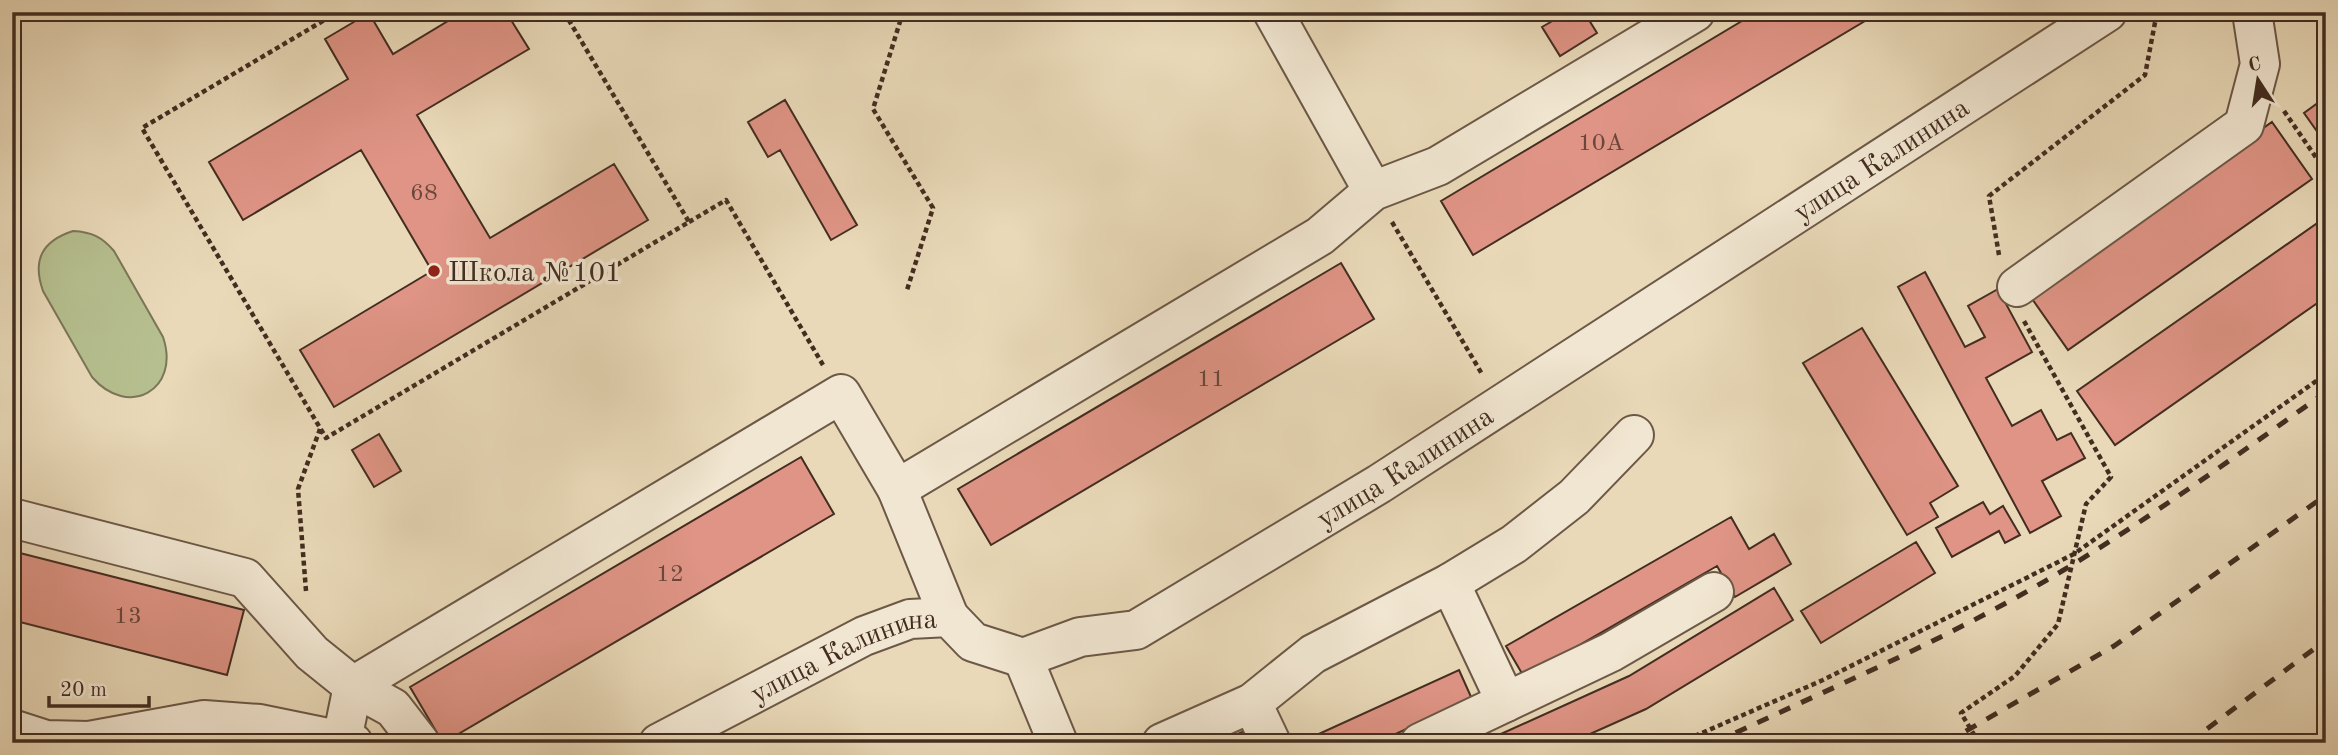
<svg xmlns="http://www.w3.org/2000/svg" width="2338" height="755" viewBox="0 0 2338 755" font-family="'Old Standard TT',serif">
	<rect width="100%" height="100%" fill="#e9d9b8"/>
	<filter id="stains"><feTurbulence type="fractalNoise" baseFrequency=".00286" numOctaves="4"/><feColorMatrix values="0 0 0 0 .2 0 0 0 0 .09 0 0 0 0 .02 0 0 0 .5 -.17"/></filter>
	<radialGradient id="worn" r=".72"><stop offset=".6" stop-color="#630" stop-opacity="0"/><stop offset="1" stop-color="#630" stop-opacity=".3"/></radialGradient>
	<path fill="#b6bf8f" stroke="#7c7658" stroke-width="2" d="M73,231C92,232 102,237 114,251L163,337C181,390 128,419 92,377L43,291C32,260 42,241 73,231Z"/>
	<path fill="#df9485" stroke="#432d21" stroke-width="2" d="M463,12H506L529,49L417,115L490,238L614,164L648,220L334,407L300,350L432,271L361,150L243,220L209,162L348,79L325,39L369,13L393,54Z
		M1568,12H1584L1597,33L1560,56L1542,27Z
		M1757,12H1880L1473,255L1441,201Z
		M2326,97V144L2304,113Z
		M785,100L857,225L831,240L780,150L768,157L748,122Z
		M2272,122L2312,179L2068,350L2028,293Z
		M2326,217V297L2115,445L2077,391Z
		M1341,263L1374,319L991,545L958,489Z
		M1925,272L1965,347L1985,337L1968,306L1998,289L2032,352L1986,378L2012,426L2041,410L2057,440L2071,433L2085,458L2042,481L2061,516L2030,533L1898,287Z
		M1862,328L1958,486L1930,503L1938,517L1907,535L1803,363Z
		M379,434L401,471L374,487L352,450Z
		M801,457L834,514L443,743L410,687Z
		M1983,502L1990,514L2003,506L2020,535L2005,543L1999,531L1952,557L1936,528Z
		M1731,517L1749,549L1774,534L1791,564L1735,597L1717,566L1524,677L1506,646Z
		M1916,542L1935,573L1821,643L1801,611Z
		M12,551L244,610L227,675L12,620Z
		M1774,588L1793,620L1646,709L1570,743H1481L1629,676Z
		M1459,670L1472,699L1376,743H1299Z
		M1255,726L1263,743H1218Z"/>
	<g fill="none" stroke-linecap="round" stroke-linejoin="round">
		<defs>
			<g id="minor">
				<path d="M1273,12L1373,191"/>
				<path d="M2017,287L2244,125L2260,64L2252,12"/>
				<path d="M897,489L949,617"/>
				<path d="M12,518L245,578L312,653L353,686L393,708L420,743"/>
				<path d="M1450,583L1506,702"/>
				<path d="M1023,658L1058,743"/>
				<path d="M1252,703L1271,743"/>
				<path d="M12,729L46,740L89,741L204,720L260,724L353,743"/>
				<path d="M342,740L353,686L841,394L897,489L1320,236L1373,191L1438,166L1695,12"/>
				<path id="s1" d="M659,743L864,636L910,619L949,617L973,642L1023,658L1080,637L1136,630L1379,484L2107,12"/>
				<path d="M1162,743L1252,703L1313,654L1450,583L1514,544L1574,497L1634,435"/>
				<path d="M1420,743L1611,652L1714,592"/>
			</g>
		</defs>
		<use href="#minor" stroke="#6c5847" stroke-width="42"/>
		<path stroke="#432d21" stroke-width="4.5" stroke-dasharray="5 3.5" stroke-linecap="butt" d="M338,12L142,128L326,438L689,222L564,12
			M903,12L873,109L933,208L907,290
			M2284,111L2324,169L2326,168
			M689,222L726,200L823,365
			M1392,222L1482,374
			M1999,255L1989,196L2145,75L2157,12
			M306,591L298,489L320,429
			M1679,743L1823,680L2074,554L2326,374
			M1979,743L1961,713L2015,676L2058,624L2086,504L2111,477L2024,321"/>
		<use href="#minor" stroke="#f1e6d1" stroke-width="38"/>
		<path stroke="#432d21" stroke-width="5" stroke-dasharray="12 12" stroke-linecap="butt" d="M1714,743C1830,688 1951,638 2062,571C2153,516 2239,454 2326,392
			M1945,743L2114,646L2326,495
			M2188,743L2326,640"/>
	</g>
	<circle fill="#8f2418" stroke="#f1e6d1" stroke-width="2.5" cx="434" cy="271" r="7"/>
	<g text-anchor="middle" stroke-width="7" stroke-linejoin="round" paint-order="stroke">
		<g font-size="24" fill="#6a473a">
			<text x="1601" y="150">10А</text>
			<text x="424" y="200">68</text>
			<text x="1211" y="386">11</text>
			<text x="670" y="581">12</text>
			<text x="128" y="623">13</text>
		</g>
		<g font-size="28" fill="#432d21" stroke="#f1e6d1">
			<text dy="10" stroke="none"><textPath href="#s1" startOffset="1405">улица Калинина</textPath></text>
			<text dy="10" stroke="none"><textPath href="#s1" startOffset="838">улица Калинина</textPath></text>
			<text dy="10" stroke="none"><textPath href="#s1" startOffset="206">улица Калинина</textPath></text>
		</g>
		<g font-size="28" fill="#432d21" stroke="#f1e6d1" text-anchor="start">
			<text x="448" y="281">Школа №101</text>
		</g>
	</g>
	<rect width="2338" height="755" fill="none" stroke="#e9d9b8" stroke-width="42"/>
	<rect x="14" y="14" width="2310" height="727" fill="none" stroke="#432d21" stroke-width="3.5"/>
	<rect x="21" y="21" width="2296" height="713" fill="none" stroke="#432d21" stroke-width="2"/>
	<g transform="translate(2258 80) rotate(348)" stroke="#f1e6d1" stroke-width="5" paint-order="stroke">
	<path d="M0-5L12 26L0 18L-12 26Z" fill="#432d21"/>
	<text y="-10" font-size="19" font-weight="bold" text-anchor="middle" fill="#432d21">С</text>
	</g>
	<path d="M49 696v10h100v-10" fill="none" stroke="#432d21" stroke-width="3.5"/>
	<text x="60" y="696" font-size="21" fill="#432d21" stroke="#f1e6d1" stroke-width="5" paint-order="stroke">20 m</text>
	<rect width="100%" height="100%" filter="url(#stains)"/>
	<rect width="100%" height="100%" fill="url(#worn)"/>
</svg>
